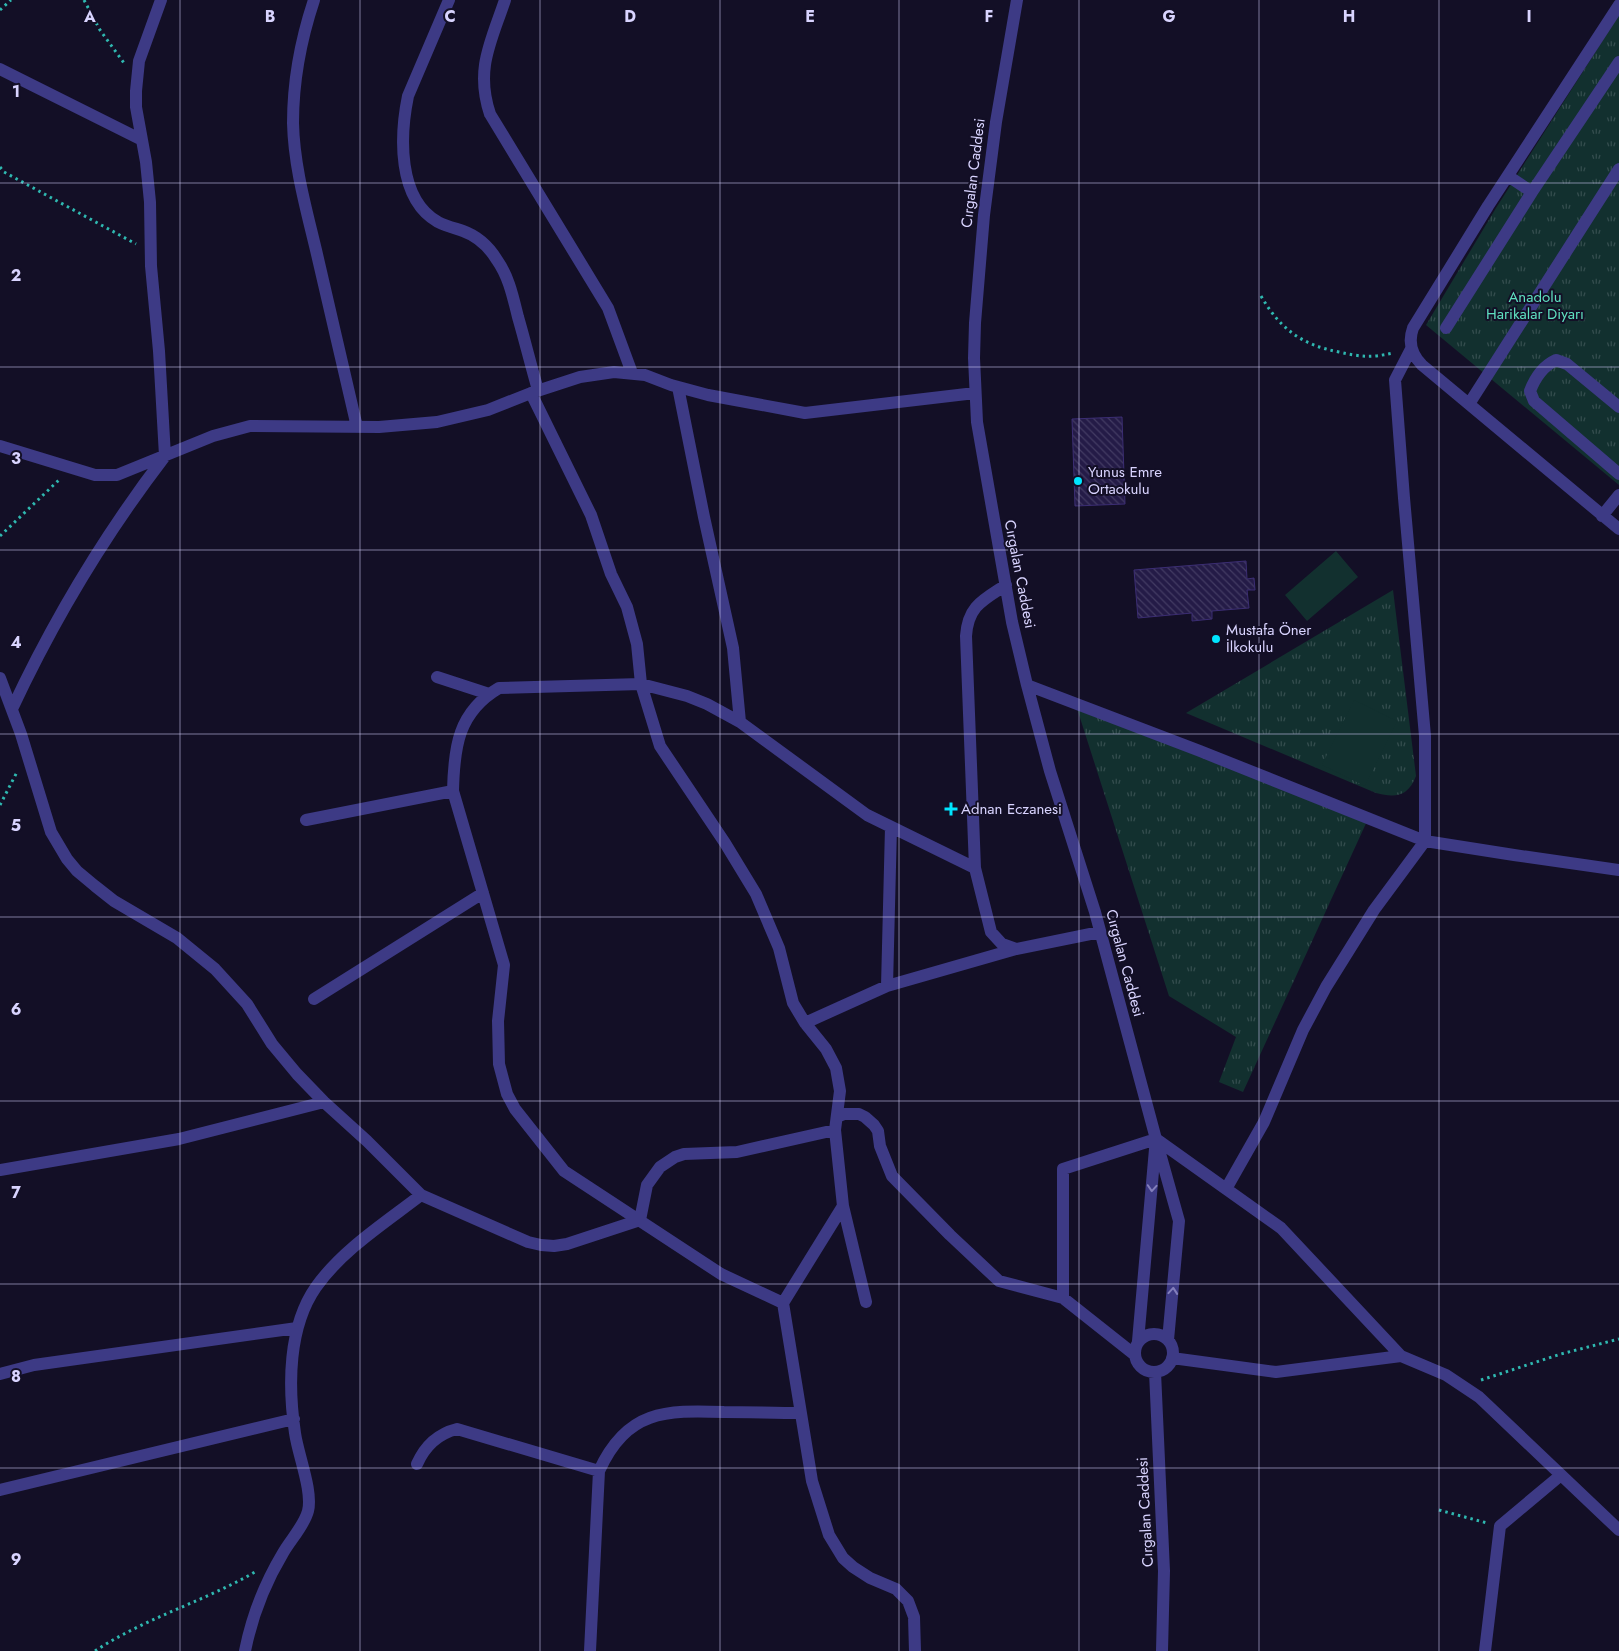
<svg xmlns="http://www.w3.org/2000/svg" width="1619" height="1651" viewBox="0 0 1619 1651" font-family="Jost,sans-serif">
	<defs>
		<pattern id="grass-tufts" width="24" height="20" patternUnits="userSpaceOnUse" patternTransform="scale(1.25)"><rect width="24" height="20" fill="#12302f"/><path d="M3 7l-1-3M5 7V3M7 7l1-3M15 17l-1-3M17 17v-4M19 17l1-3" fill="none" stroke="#344d4e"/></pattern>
		<pattern id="building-back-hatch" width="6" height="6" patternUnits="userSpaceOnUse" patternTransform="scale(1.25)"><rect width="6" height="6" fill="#241b47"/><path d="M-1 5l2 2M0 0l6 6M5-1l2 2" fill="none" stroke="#433b63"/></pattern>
	</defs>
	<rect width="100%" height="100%" fill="#130f26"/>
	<path fill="url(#grass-tufts)" d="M1619,15V485L1426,325L1496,208Z
		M1393,590L1416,776C1408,797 1395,798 1376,793L1186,713Z
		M1074,699L1368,819L1243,1092L1219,1082L1236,1037L1169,996Z"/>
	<path fill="#12302f" d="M1336,551L1358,577L1307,621L1285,595Z
		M1354,700L1397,721L1365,786L1322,765Z"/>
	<path fill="url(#building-back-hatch)" stroke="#3b2d73" d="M1122,417L1125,504L1075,506L1072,419Z
		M1246,561L1247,579L1254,578L1255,590H1247L1249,608L1212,611V619L1192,621V613L1138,618L1134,570Z"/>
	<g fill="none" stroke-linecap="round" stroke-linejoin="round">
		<path stroke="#2fb8b0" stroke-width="3" stroke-dasharray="2.5 4" stroke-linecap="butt" d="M84,0L100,30L124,63
			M0,10L11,0
			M0,167L4,172L136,244
			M1261,296C1280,329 1302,345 1339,352C1362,357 1370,358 1393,353
			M0,536L60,479
			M0,805L17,772
			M1481,1380L1561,1354L1619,1339
			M1439,1510L1487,1523
			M95,1651C145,1618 203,1602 255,1572"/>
		<path stroke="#3d3a85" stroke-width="12" d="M314,0C301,39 293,82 293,123C294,166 306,208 316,250C330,309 343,368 357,427
			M449,0L408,96C400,135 397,199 438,222C446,226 454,228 463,231C477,236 489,247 497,260C509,277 513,297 518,317C525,341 531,366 538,390
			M505,0C491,42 475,69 490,114L608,308L632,373
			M1017,0L996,122L984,215L975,323L974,358L977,422L1012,622L1027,685L1050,771L1095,912L1156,1139L1179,1221L1168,1340
			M1619,5L1488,206L1413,328C1408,342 1411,354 1422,365L1619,529
			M0,69L142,140
			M1508,176L1532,192
			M1446,328L1532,192L1619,62
			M678,387L704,517L733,648L740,722
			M531,393L591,515L611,574L627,607L637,644L641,684L660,746L725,843L756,894L779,948L793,1003L805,1023L826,1049L836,1068L840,1091L835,1130L843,1206L783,1303L812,1481L829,1535L843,1558L853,1567L870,1578L896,1589L908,1601L914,1617L915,1651
			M1469,404L1619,169
			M1619,407L1567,364L1556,360C1543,366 1535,378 1530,391L1534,401L1619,474
			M0,446L95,475H117L213,436L250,426L379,427L437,422L488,410L531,393L580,377L614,372L645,375L671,385L708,395L805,413L975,393
			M1602,516L1619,495
			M1006,585C983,600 968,606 966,636L975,868L991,932L1002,944L1016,949L1100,932
			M437,677L489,694
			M0,678L21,734L51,832L67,859L77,871L95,886L114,901L177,938L215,969L247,1004L272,1044L297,1074L324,1102L367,1141L421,1195L528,1242L541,1245L554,1246L567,1244L640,1220L647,1185L660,1167L675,1157L684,1154L737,1152L835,1130
			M1027,685L1200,751L1425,841L1514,855L1619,870
			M12,709C55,617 103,537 165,456L159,351L151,266L150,202L146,162L136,107V91L139,61L161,0
			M306,820L453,791
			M887,986L891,827
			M314,999L483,893
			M805,1023L887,986L1016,949
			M837,1117L844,1114H859L865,1117L874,1125L878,1131L880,1146L892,1176L950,1235L999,1281L1063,1298
			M1156,1139L1281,1228L1401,1356L1446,1375L1479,1397L1619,1530
			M0,1170L179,1139L324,1102
			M1226,1189L1264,1122L1303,1030L1326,987L1374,910L1425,841V736L1404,498L1395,380L1411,349
			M843,1206L866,1302
			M783,1303L721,1274L564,1171L515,1109L507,1094L499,1064L498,1021L504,965L453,791C454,747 458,712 499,688L641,684L687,696L707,704L740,722L867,815L975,868
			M1135 1353a19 19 0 1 1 38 0a19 19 0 1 1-38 0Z
			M1138,1341L1155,1149
			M1135,1355L1063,1298V1169L1156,1139
			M1172,1358L1276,1372L1401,1356
			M1155,1372L1164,1571L1162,1651
			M0,1374L34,1365L297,1328
			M417,1464C425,1446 437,1434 457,1429L599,1471
			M0,1490L294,1419
			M245,1651C252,1616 265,1583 283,1553C291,1539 304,1526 308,1511C313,1491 298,1455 295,1433C288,1386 288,1327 316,1287C342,1250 386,1222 421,1195
			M590,1651L599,1471C627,1410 665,1410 724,1412C750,1412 775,1413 801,1413
			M1485,1651L1500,1526L1561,1475"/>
	</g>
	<defs><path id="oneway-chevron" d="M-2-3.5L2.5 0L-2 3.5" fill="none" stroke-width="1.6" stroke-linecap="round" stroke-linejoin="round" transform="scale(1.25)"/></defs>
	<g stroke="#837fbc">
		<use href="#oneway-chevron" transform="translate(1152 1188) rotate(94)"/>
		<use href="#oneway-chevron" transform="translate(1173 1291) rotate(-85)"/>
	</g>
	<path fill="none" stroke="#d9d4ff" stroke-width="1" stroke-opacity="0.55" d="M180,0V1651M360,0V1651M540,0V1651M720,0V1651M899,0V1651M1079,0V1651M1259,0V1651M1439,0V1651M0,183H1619M0,367H1619M0,550H1619M0,734H1619M0,917H1619M0,1101H1619M0,1284H1619M0,1468H1619"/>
	<g fill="#00e5ff" stroke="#130f26" stroke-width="2">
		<circle cx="1078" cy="481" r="5"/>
		<circle cx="1216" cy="639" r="5"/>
		<path d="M948.5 801.5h5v5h5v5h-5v5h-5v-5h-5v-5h5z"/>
	</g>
	<g text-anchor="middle" stroke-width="4" stroke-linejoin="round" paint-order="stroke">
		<g font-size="15" fill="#d9d4ff" stroke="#130f26">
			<text transform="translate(973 173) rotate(-83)" y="5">Cırgalan Caddesi</text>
			<text transform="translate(1020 574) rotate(79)" y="5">Cırgalan Caddesi</text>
			<text transform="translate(1125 963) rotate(75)" y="5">Cırgalan Caddesi</text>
			<text transform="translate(1145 1512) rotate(-93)" y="5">Cırgalan Caddesi</text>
		</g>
		<g font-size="15" fill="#5fe0c0" stroke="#130f26">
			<text x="1535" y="302">Anadolu<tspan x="1535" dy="17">Harikalar Diyarı</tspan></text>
		</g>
		<g font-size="15" fill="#d9d4ff" stroke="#130f26" text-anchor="start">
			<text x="1088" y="477">Yunus Emre<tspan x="1088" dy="17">Ortaokulu</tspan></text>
			<text x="1226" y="635">Mustafa Öner<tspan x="1226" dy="17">İlkokulu</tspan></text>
			<text x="961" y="814">Adnan Eczanesi</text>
		</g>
	</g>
	<g font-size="16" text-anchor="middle" font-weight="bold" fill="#d9d4ff" stroke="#130f26" stroke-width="4" stroke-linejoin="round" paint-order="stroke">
		<text x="90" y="22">A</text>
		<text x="270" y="22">B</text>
		<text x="450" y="22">C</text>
		<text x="630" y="22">D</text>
		<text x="810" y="22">E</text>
		<text x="989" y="22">F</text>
		<text x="1169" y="22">G</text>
		<text x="1349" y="22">H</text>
		<text x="1529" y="22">I</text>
		<text x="16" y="97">1</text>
		<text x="16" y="281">2</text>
		<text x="16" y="464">3</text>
		<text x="16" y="648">4</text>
		<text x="16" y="831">5</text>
		<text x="16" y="1015">6</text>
		<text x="16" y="1198">7</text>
		<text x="16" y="1382">8</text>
		<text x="16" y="1565">9</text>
	</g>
</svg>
